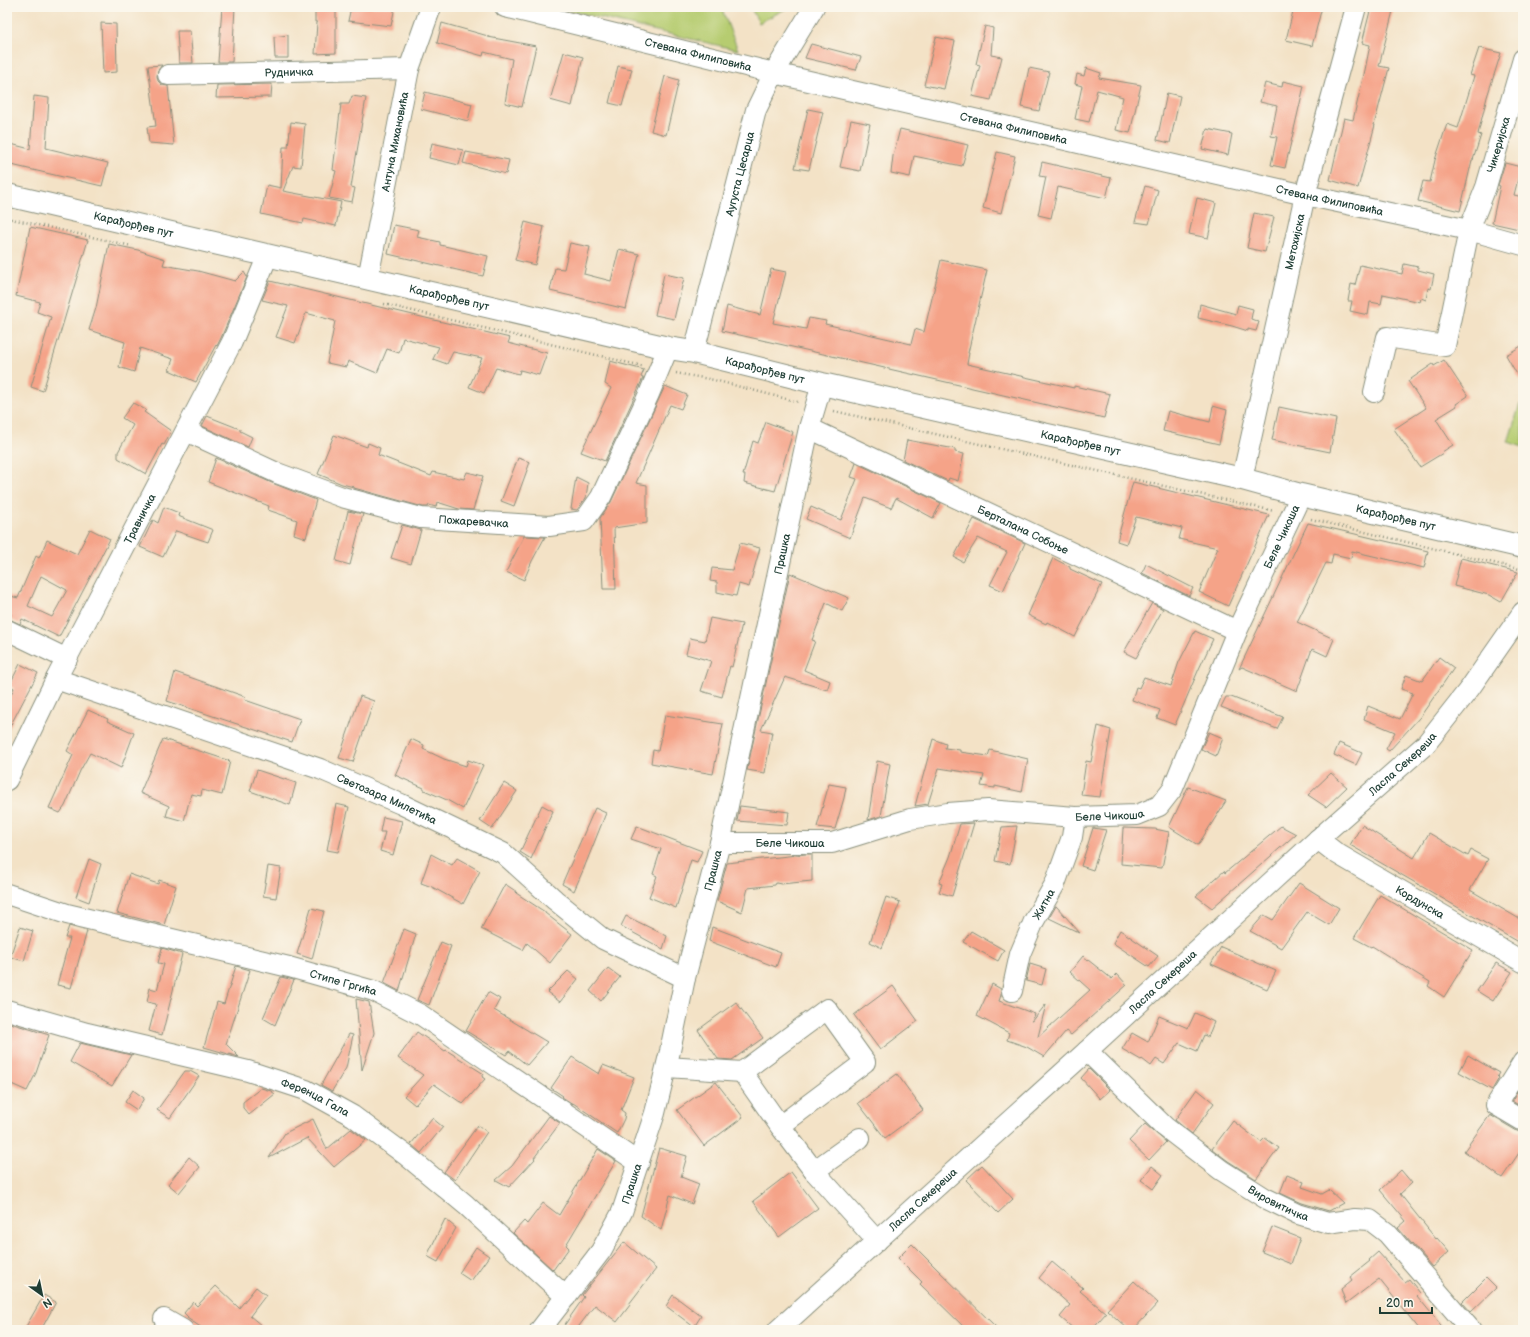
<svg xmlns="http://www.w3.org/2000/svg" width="1530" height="1337" viewBox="0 0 1530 1337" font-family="'Balsamiq Sans',sans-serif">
	<rect width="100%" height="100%" fill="#fbf7ec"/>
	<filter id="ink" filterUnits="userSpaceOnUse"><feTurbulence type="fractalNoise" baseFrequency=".025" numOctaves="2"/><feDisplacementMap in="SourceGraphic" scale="8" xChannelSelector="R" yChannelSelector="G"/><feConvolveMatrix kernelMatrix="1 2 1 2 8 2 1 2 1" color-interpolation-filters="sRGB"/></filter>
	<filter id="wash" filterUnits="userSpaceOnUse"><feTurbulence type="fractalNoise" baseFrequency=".012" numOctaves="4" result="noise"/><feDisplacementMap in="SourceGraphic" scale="16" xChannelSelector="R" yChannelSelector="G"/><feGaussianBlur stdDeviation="0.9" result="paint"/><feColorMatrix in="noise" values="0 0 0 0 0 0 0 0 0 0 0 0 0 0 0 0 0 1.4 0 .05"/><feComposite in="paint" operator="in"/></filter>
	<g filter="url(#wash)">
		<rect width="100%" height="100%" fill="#f3e2c6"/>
		<path fill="#b6cc70" stroke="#6a8452" d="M562,7H721L738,50L562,9Z
			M750,7H789L759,23Z
			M1520,404L1523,405V447L1508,442Z"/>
		<g id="blocks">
			<path fill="#f5a388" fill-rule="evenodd" d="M222,7H235L232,62H218Z
				M315,7L336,9V53L315,54L317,22H315Z
				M351,7H395L391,26L348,21Z
				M1294,7H1322L1312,46L1286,40Z
				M1371,7H1394L1379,66L1389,68L1374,125H1375L1358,188L1330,180L1344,118L1353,120L1365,70L1370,45L1362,43Z
				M101,23L116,24L117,72L103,73Z
				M442,23L488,36V37L536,46L522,107L505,103L512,59L484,52L483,56L437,43Z
				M985,26L993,28L991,55L1002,57L991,100L972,96L980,65L976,64Z
				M177,31H190L193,63H179Z
				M288,35V58H275L274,37Z
				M936,37L955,41L944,89L924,85Z
				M811,44L861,57L856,70L805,58Z
				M1479,48L1501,53L1487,97L1478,134L1481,135L1473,160H1472L1460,211L1418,201L1423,181L1430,182L1435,160L1447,124L1458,128L1474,76L1470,75Z
				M564,52L583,57L572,106L550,100Z
				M162,65L158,70L157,76L158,81L162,85L168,86L174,145L149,143L147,127L156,126L148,66Z
				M618,66L632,69L622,106L609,103Z
				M1029,68L1049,72L1039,111L1021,107Z
				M1086,68L1101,73L1099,78L1141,85L1130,133L1116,130L1123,97L1097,90L1089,122L1075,119L1082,86L1075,84L1077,74L1084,76Z
				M665,76L679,80L666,135L651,131Z
				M1283,81L1304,86L1285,168L1271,165L1277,137L1271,136L1277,106L1260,102L1265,83L1282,87Z
				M272,84L271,97L216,98L217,85Z
				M425,92L472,104L468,121L421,109Z
				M1167,93L1180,96L1170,143L1157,140Z
				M34,96L49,98L46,148L108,163L102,186L7,164V143L30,149Z
				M352,96L366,98L351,187L355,188L352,202L329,198L336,171L333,170L341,104H349Z
				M808,109L823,112L809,170L795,168Z
				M851,120L870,124L860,171L840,167Z
				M291,122L305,124L301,167L293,166L283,191L341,202L336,226L304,219L303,223L261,214L267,185L281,188L283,147H288Z
				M900,129L968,145L962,166L914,156L910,177L891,173L893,156Z
				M1207,129L1232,134L1228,155L1202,149Z
				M432,143L463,150L459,165L429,158Z
				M466,152L509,160L506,174L463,163Z
				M997,152L1015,156L1001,213L983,208Z
				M1042,162L1111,178L1106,198L1058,187L1051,218L1038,215L1046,177L1039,176Z
				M1505,163L1521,167L1514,195L1523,197V214L1519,229L1492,223L1500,186L1498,185Z
				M1145,186L1158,190L1149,224L1135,222Z
				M1197,198L1216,203L1208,238L1189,234Z
				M1254,213L1274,217L1265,252L1247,248Z
				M525,222L544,227L535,265L515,260Z
				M394,225L419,230L417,237L440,242V245L488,256L483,276L388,254Z
				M30,227L88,240L43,391L31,387L51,317L37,312L40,302L16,296Z
				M570,243L590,247L584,274L611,281L619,249L639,254L626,309L550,291L555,268L564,269Z
				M109,244L138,250L165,259L163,265L198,271L235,281L244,272L247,277L221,338L217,346L216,345L196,382L169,370L173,359L140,348L134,372L119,367L125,342L89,330L96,308Z
				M941,260L987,270L968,353H969L967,364L1074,388V386L1110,394L1104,418L722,331L727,306L760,315L771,269L786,272L773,323L806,329L809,318L826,321L825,324L911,344L915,329L924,332Z
				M1404,264L1418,267V270L1434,274L1431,289L1428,288L1426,300L1421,298L1420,302L1383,294L1381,304L1370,302L1368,315L1350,311L1352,301H1348L1351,284L1355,285L1360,265L1402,274Z
				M664,274L684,278L674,319L655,315Z
				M270,281L510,338L508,343L547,353L539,375L520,370L519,374L496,368L484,393L469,387L482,358L453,352L447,364L433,359L439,347L403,338L399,353L387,349L377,373L348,361L346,367L327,363L335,321L306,313L295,343L276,337L288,306L262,300Z
				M1200,304L1236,314L1238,305L1253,309L1251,319L1259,322L1256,331L1248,329V331L1232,326L1198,318Z
				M1523,345V385L1506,355Z
				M1444,360L1468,396L1456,404L1457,406L1436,419L1453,445L1442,452L1443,453L1420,467L1394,429L1426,408L1408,381L1433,364L1434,366Z
				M610,361L644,370L641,377L643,378L638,389L605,461L581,452L611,388L605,384Z
				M665,386L687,395L681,409L670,405L636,483L647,485V523L614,528L616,589H603L600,518L611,502Z
				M133,403L146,410L144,412L171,431L164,445L162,444L146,474L118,458V452L133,425L122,418Z
				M1213,406L1227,410L1219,444L1163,431L1168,411L1210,422Z
				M1279,407L1336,419L1330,452L1272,440Z
				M207,416L240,429V431L252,437L248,447L202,426Z
				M766,422L793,432L775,491L744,483L745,475H743L753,441L758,443Z
				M334,435L367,447L368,443L380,448L378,455L431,476L433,472L464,479L467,472L483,476L473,510L459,509L437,502L436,507L429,505L428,507H423L354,488V487L342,484L318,474Z
				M907,440L955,449V452L964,454L958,481L949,478L948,481L903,460Z
				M216,458L272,483L316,500L306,538L294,534L297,520L268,510L269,506L208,482Z
				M518,458L530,462L514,506L501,501Z
				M856,463L941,503L933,518L896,498L891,508L865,498L850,538L806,519L811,507L841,520L857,479L851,477Z
				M576,477L588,483L586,498L577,510L571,509Z
				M1133,482L1269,515L1228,606L1199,592L1218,548L1179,539L1182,528L1136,517L1126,544L1117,541Z
				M164,507L179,513L178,516L213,530L208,542L176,531L163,557L140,547L153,520L158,523Z
				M348,511L363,514L350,565L336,561Z
				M974,519L1025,543L1003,591L990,585L1007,552L978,538L963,562L954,557Z
				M1308,523L1428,551L1424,568L1352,551L1351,558L1333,554L1331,564L1326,563L1297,622L1334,639L1327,656L1312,649L1297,691L1242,667L1239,669Z
				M402,525L421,530L411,564L391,558Z
				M90,529L110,539L59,637L22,619L20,624L9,619L11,614L7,611V595L18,598L36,556L39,558L47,540L77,554ZM41,576L67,590L52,617L28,606Z
				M524,536L545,537L532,561L524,580L506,572Z
				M740,543L760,548L749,587L739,584L736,596L717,592V582L710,581L712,568L732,570Z
				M1053,558L1070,567V569L1102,584L1075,637L1047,622L1046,624L1028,615Z
				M1461,558L1518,572L1501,602L1489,595L1454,586Z
				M1146,564L1193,588L1189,596L1142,573Z
				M790,573L849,598L842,611L826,603L812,640L815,641L804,670L830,681L827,690L785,677L761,730L772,732L765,773L747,770Z
				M1152,603L1163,609L1136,658L1124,652Z
				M710,618L742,624L732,667L730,666L722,697L701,691L711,661L686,654L690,638L705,641Z
				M1195,631L1213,639L1198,671L1175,725L1157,718L1160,710L1132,700L1136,687L1139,688L1144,677L1171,686L1179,662Z
				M1439,657L1454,668L1420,717L1389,751L1386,749L1395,732L1364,719L1368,706L1400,719L1413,693L1401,689L1406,675L1422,681Z
				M20,664L38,673L7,732V702L14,688L9,686Z
				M175,672L246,697L245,700L300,719L292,742L167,701Z
				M360,696L374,701L353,762L339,758Z
				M1226,697H1231L1283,717L1277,729L1221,707Z
				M88,710L108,719L107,721L134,733L121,768L90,753L80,771L65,806L60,813L49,808L73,755L67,751Z
				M665,715L723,724L713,774L651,763L653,750L658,751Z
				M1098,726L1111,730L1100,797L1081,795L1086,761L1091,762Z
				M1209,732L1223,738L1216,756L1201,749Z
				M163,739L230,761L222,795L202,790L201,796L191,794L184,821L166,816L169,806L140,793Z
				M411,739L424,745L423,749L444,759L466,766L468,760L483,765L463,809L447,800L424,790V788L395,775Z
				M933,739L946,744L945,748L960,750V752L988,756L990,750L1028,759L1022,792L995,786V788L981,786L984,775L939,768L928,804L915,806Z
				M1339,743L1362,753L1356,765L1334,755Z
				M877,761L890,764L881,816L868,820Z
				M257,770L296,783L290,805L250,791Z
				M1331,773L1347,787L1326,807L1308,795Z
				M504,783L517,791L492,829L480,821Z
				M829,784L846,787L844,798L835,829L817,827Z
				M1188,787L1226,801L1198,845L1169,827Z
				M336,804L349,807L338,852L327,850Z
				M542,805L553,811L531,859L520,852Z
				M740,806L789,812L787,825L737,821Z
				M595,808L606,813L584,868L574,891L562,884Z
				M383,817L402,821L393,855L380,851L385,832H380Z
				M974,823L952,896L939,892L942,884L939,883L950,857L960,824Z
				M1362,825L1414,858L1429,833L1468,856L1471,850L1488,859L1470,890L1523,921V945L1350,845Z
				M637,826L702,851L697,862L691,860L676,908L649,897L657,876L653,874L661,849L631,839Z
				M1017,826L1010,864L995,861L1002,827Z
				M1281,826L1296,834L1212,908L1196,896L1224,871L1225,873Z
				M1093,828L1106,830L1093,870L1081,866Z
				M1123,828L1155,829L1169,832L1162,868L1121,864Z
				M431,854L452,865L457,858L480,871L463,904L432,887L421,883Z
				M805,854H812V881L781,884L776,883L775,885L748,888L742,912L717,901L727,863Z
				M89,859L101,864L89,902L76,897Z
				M268,866L281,868L276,898L263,896Z
				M129,874L158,884L159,880L176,886L164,925L117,913Z
				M1299,883L1339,908L1329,925L1307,912L1281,948L1250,931L1264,915L1273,920Z
				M505,884L517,892L516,893L545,912V913L572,934L550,963L527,943L523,950L481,929Z
				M1380,895L1473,950L1444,997L1428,986L1430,982L1372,946L1371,947L1354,938Z
				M886,897L900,902L882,948L870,942Z
				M1056,906L1057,907L1080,933L1049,918Z
				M311,908L324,911L312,959L297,954Z
				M626,916L667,936L663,949L621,926Z
				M69,926L87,931L71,988L57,985L70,938H65Z
				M20,927L33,931L24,961L10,957Z
				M712,927L781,953L776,967L709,941Z
				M404,929L416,934L399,991L384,983Z
				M1120,930L1158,956L1149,967L1113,943Z
				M971,931L1004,950L998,961L963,942Z
				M441,942L451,946L429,1005L417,1000Z
				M1221,947L1276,971L1267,989L1211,964Z
				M162,948L182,954L162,1035L149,1031L156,1004L147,1002L150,988L157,990L164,964L158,963Z
				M1083,956L1112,979L1117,974L1127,985L1071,1035L1066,1031L1044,1057L1027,1047L1007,1040L1009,1033L977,1016L992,984L1001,989V995L999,1001L1035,1014L1032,1022L1046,1004L1038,1037L1090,990L1070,972Z
				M1496,963L1512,972L1493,1001L1477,991Z
				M1030,964L1046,969L1042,985L1026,981Z
				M236,966L250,970L226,1044L239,1057L204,1047L217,1002L224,1004Z
				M608,968L620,977L601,1001L590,991Z
				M568,971L578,979L560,1002L547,992Z
				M281,977L294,980L275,1025L263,1018Z
				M893,986L918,1021L880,1050L854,1015Z
				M488,992L500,999L494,1010L547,1042L527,1065L509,1051L506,1055L466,1031Z
				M356,999L369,1002L374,1033L362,1070Z
				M736,1002L763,1038L732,1060L718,1059L698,1030Z
				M1195,1013L1214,1022L1208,1037L1204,1035L1197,1051L1179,1043L1164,1064L1156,1059L1151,1066L1142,1059L1141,1060L1122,1049L1132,1033L1148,1042L1159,1016L1188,1028Z
				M7,1022L49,1035L36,1073L27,1091L7,1082Z
				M417,1032L445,1051L446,1050L484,1074L482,1077L485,1079L463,1104L434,1084L415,1105L404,1096L423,1075L398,1058Z
				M349,1034L353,1035L346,1068L332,1091L321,1085Z
				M80,1043L131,1055L112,1086L70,1062Z
				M1468,1055L1499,1073L1497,1076L1499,1078L1492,1090L1459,1072Z
				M572,1057L599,1074L603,1065L634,1077L621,1110L625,1113L624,1119L617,1133L573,1103V1104L562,1097L563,1096L551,1088Z
				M1089,1069L1110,1090L1100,1099L1081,1078Z
				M185,1071H190L199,1076L170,1118L157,1110Z
				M897,1074L923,1110L885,1138L858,1103Z
				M716,1082L743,1117L704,1146L677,1110Z
				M261,1088L271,1091L275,1094L249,1115L243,1108V1102Z
				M1197,1089L1214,1103L1192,1134L1175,1120Z
				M1519,1089L1523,1091V1108L1512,1101Z
				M133,1090L144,1098L137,1110L125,1102Z
				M1490,1115L1517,1131L1523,1132V1147L1502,1178L1464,1151Z
				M549,1116L560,1123L534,1158L535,1159L509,1187L496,1180L512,1166Z
				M432,1118L443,1127L421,1153L411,1144Z
				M313,1119L327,1149L351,1129L366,1140L334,1167L307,1138L269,1158L285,1133Z
				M1233,1121L1261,1142L1265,1138L1279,1148L1256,1179L1228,1161L1212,1149Z
				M1145,1124L1166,1142L1149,1160L1129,1141Z
				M478,1125L487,1132L455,1180L444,1172Z
				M659,1148L687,1156L681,1177L699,1184L692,1204L670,1195L661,1230L641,1216Z
				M598,1149L616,1161L566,1245L569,1248L553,1270L513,1233L524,1221L527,1224L543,1203L559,1215Z
				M189,1157L200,1167L179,1193L168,1184Z
				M982,1165L1013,1199L998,1213L966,1180Z
				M1152,1166L1163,1175L1153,1189L1141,1180Z
				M1401,1170L1412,1183L1400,1194L1436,1239L1437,1238L1449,1252L1432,1267L1398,1228L1406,1221L1380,1190Z
				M791,1172L818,1208L779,1237L753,1201Z
				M1287,1175L1304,1182L1302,1187L1322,1194L1329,1190L1343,1203L1329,1211L1302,1203L1280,1193Z
				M445,1219L456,1228L438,1262L427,1256Z
				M1272,1227L1300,1238L1291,1264L1262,1252Z
				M624,1242L656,1269L629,1304L630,1305L617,1322L595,1305L576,1330H561L584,1297L582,1295Z
				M912,1244L936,1268L999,1330H967L920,1284L922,1282L898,1258Z
				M476,1247L489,1256L471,1281L459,1273Z
				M1378,1252L1405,1282L1409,1279L1420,1293L1417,1296L1445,1330H1420L1379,1279L1346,1304L1341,1289L1352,1280L1350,1277L1370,1261L1369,1260Z
				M1052,1262L1083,1288L1080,1291L1106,1313L1091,1330H1075L1060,1317L1070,1305L1039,1278Z
				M1486,1278L1496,1288L1471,1312L1462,1302Z
				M1134,1281L1158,1303L1133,1330H1129L1107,1310Z
				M216,1286L239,1308L256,1287L266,1295L250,1316L267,1330H205L187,1318L188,1317L184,1313L193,1302L197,1306Z
				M44,1295L56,1302L41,1330H24Z
				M673,1295L701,1316L694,1327L666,1306Z"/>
		</g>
	</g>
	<g filter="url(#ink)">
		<use href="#blocks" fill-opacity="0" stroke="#89907d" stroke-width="1"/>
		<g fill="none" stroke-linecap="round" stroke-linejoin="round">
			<defs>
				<g id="minor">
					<path id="s1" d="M505,7L774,73L1305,195L1469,230L1523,245"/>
					<path id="s2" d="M168,75L409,69"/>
					<path id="s3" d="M368,278L409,69L431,7"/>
					<path id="s4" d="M694,352L756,110L774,73L814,7"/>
					<path id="s5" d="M1374,392L1387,337L1445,346L1469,230L1486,187L1523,59"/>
					<path id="s6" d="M809,428L1237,631"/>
					<path id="s7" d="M186,431L277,473L342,497L421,518L549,526L584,521L601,497L649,394L668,348"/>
					<path id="s8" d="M1242,479L1305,195L1356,7"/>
					<path d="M7,630L67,659"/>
					<path id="s9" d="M56,679L320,769L401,804L503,853L555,900L603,939L685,978"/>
					<path id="s10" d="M7,780L56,679L232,342L268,255"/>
					<path id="s11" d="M1318,839L1336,853L1523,962"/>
					<path id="s12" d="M720,843H832L910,819L948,813L988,810L1075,817L1137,815L1159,806L1173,788L1237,631L1301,495"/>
					<path id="s13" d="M7,894L67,914L289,967L374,991L421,1015L639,1163"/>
					<path id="s14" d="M1012,991L1020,954L1034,921L1055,884L1072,837L1075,817"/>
					<path id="s15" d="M7,1010L87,1033L248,1071L306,1090L353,1116L407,1156L466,1205L566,1297"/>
					<path id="s16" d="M1087,1051L1165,1127L1221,1170L1265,1198L1298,1214L1328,1223L1355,1219L1370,1220L1387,1233L1471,1330"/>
					<path d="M1523,1062L1496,1105L1523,1121"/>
					<path d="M667,1067L742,1072L827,1009L865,1062L780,1126L814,1171L860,1138"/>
					<path d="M742,1072L780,1126"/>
					<path d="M814,1171L877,1241"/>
					<path d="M164,1319L183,1330"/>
					<path id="s17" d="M540,1330L601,1251L622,1212L655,1113L670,1051L685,978L720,843L809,428L822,384"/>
					<path id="s18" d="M778,1330L1087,1051L1318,839L1425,745L1470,688L1523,612"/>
				</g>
				<g id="major">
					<path id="s19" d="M7,195L668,348L694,352L822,384L1242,479L1301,495L1523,547"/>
				</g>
			</defs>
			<use href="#minor" stroke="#89907d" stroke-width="22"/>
			<use href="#major" stroke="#89907d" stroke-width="24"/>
			<path stroke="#89907d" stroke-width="2.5" stroke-dasharray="1 3" stroke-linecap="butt" d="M7,218L132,246
				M384,304L642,366
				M676,373L714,380L798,402
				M834,411L1274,511
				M1311,519L1523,570"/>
			<use href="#minor" stroke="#fff" stroke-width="20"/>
			<use href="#major" stroke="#fff" stroke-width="22"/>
		</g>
	</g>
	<g text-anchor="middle" stroke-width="3" stroke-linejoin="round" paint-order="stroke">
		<g font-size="11" fill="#1f3d34" stroke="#fbf7ec">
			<text dy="4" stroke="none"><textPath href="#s1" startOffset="199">Стевана Филиповића</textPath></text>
			<text dy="4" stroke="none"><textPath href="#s2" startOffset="121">Рудничка</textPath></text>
			<text dy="4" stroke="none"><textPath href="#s1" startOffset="523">Стевана Филиповића</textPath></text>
			<text dy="4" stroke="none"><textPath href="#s3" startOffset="139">Антуна Михановића</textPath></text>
			<text dy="4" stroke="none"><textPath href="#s5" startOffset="324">Чикеријска</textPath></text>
			<text dy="4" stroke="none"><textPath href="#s4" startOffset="184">Аугуста Цесарца</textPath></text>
			<text dy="4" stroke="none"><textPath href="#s1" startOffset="847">Стевана Филиповића</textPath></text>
			<text dy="4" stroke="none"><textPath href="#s19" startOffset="130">Карађорђев пут</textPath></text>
			<text dy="4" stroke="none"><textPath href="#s8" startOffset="243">Метохијска</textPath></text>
			<text dy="4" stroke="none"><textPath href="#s19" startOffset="454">Карађорђев пут</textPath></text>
			<text dy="4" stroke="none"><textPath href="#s19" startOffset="778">Карађорђев пут</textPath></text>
			<text dy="4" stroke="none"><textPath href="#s19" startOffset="1102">Карађорђев пут</textPath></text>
			<text dy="4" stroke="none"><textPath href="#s19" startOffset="1426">Карађорђев пут</textPath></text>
			<text dy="4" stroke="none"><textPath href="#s10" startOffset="293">Травничка</textPath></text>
			<text dy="4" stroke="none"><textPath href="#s7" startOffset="304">Пожаревачка</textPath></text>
			<text dy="4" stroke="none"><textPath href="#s6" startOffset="237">Берталана Собоње</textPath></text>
			<text dy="4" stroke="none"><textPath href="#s12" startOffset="742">Беле Чикоша</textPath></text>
			<text dy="4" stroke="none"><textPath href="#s17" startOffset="822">Прашка</textPath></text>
			<text dy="4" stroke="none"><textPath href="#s18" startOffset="843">Ласла Секереша</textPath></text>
			<text dy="4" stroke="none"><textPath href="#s9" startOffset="352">Светозара Милетића</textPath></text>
			<text dy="4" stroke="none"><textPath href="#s12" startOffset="394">Беле Чикоша</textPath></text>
			<text dy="4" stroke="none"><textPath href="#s12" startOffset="70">Беле Чикоша</textPath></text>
			<text dy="4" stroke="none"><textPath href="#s17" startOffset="498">Прашка</textPath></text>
			<text dy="4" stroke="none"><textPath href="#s11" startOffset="120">Кордунска</textPath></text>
			<text dy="4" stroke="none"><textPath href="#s14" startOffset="93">Житна</textPath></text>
			<text dy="4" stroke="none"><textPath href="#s18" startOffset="519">Ласла Секереша</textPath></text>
			<text dy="4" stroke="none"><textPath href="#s13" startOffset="348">Стипе Гргића</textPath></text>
			<text dy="4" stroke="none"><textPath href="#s15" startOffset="321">Ференца Гала</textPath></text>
			<text dy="4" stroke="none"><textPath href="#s17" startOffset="174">Прашка</textPath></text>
			<text dy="4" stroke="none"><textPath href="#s18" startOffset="195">Ласла Секереша</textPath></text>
			<text dy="4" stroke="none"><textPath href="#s16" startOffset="246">Вировитичка</textPath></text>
		</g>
	</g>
	<rect width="1530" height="1337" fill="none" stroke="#fbf7ec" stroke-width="24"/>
	<g transform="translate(42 1295) rotate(147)" stroke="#fbf7ec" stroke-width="3" paint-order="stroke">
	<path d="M0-3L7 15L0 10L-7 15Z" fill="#1f3d34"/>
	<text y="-6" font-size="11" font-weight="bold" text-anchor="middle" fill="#1f3d34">N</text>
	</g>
	<path d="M1380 1307v6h52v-6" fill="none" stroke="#1f3d34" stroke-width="2"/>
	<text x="1386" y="1307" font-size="12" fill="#1f3d34" stroke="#fbf7ec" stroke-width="3" paint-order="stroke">20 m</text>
</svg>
